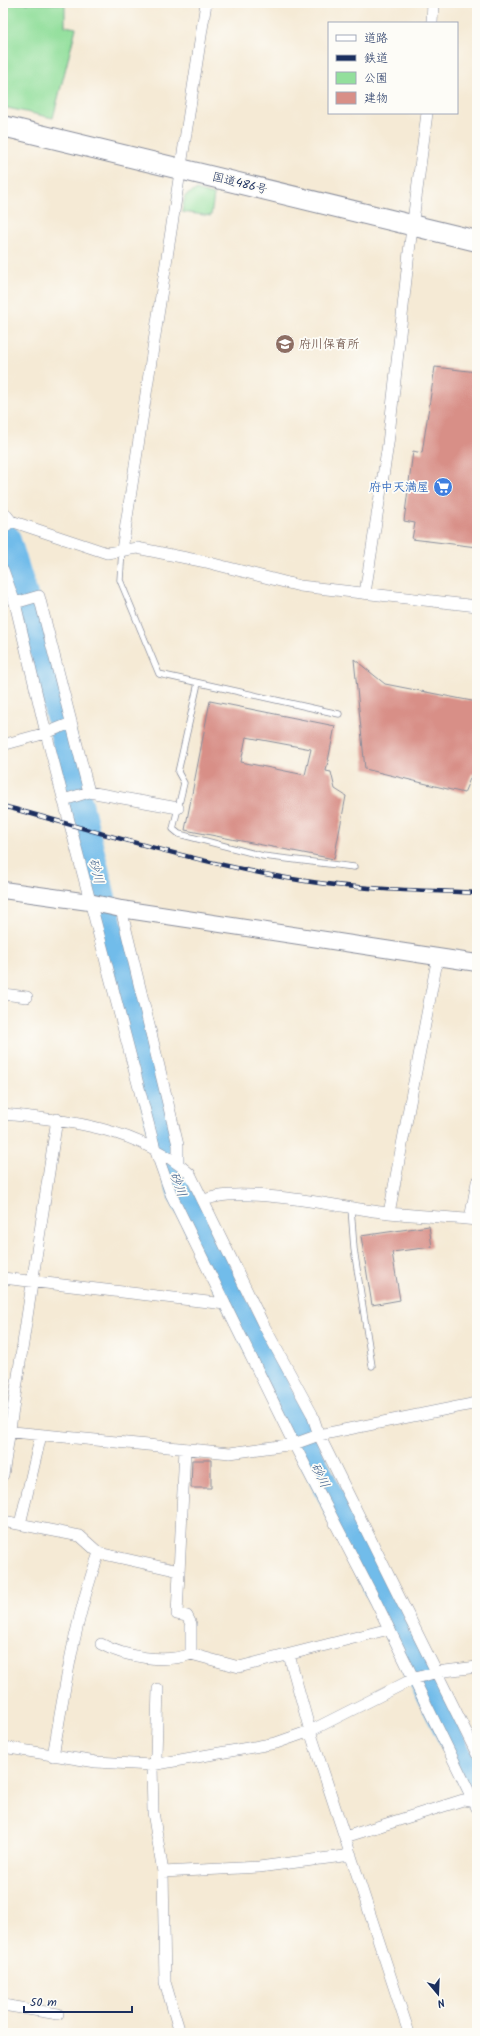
<svg xmlns="http://www.w3.org/2000/svg" width="480" height="2036" viewBox="0 0 480 2036" font-family="Kalam,'Klee One',sans-serif">
	<rect width="100%" height="100%" fill="#fdfcf7"/>
	<filter id="ink" filterUnits="userSpaceOnUse"><feTurbulence type="fractalNoise" baseFrequency=".025" numOctaves="2"/><feDisplacementMap in="SourceGraphic" scale="8" xChannelSelector="R" yChannelSelector="G"/><feConvolveMatrix kernelMatrix="1 2 1 2 8 2 1 2 1" color-interpolation-filters="sRGB"/></filter>
	<filter id="wash" filterUnits="userSpaceOnUse"><feTurbulence type="fractalNoise" baseFrequency=".012" numOctaves="4" result="noise"/><feDisplacementMap in="SourceGraphic" scale="16" xChannelSelector="R" yChannelSelector="G"/><feGaussianBlur stdDeviation="0.9" result="paint"/><feColorMatrix in="noise" values="0 0 0 0 0 0 0 0 0 0 0 0 0 0 0 0 0 1.4 0 .05"/><feComposite in="paint" operator="in"/></filter>
	<g filter="url(#wash)">
		<rect width="100%" height="100%" fill="#f5ead5"/>
		<path fill="#93df9c" stroke="#57877d" d="M3,3L65,4V26L76,28L53,118L3,107Z
			M196,190L214,195L211,216L182,212L185,196Z"/>
		<g fill="none" stroke-linecap="round" stroke-linejoin="round">
			<path stroke="#71bcea" stroke-width="26" d="M3,533L7,537L42,650L162,1137L181,1194L477,1791"/>
		</g>
		<g id="blocks">
			<path fill="#d88f87" fill-rule="evenodd" d="M435,367L477,372V547L412,539L415,523L404,521L413,451L422,453Z
				M354,659L385,684L477,702V774H472L464,793L365,769Z
				M210,701L335,726L326,771L331,772L335,789L346,796L334,859L185,830ZM246,737L311,749L305,775L241,762Z
				M429,1226L432,1247L392,1252L400,1300L372,1305L361,1236Z
				M192,1460H211V1488H191Z"/>
		</g>
	</g>
	<g filter="url(#ink)">
		<use href="#blocks" fill-opacity="0" stroke="#888c9a" stroke-width="1"/>
		<g fill="none" stroke-linecap="round" stroke-linejoin="round">
			<defs>
				<path id="lane" d="M122,550L120,580L159,674L339,714
					M198,683L178,772L184,783L173,829L179,834L263,856L354,867
					M351,1208L354,1249L372,1366"/>
				<path id="street" d="M432,23L433,3
					M3,511L11,521L107,553L137,548L206,562L300,586L477,606
					M3,529L11,521
					M122,550L206,3
					M3,570L15,603L46,733L155,1149L171,1194L225,1304L294,1444L376,1602L477,1808
					M365,593L388,444L409,252L427,113
					M15,603L39,596L89,792
					M3,743L6,744L46,733L71,723
					M64,800L89,792L178,808
					M121,909L178,1145V1164
					M3,994L27,997
					M3,1114C68,1120 139,1128 190,1174L263,1324L312,1414L319,1435L477,1754
					M203,1201C235,1183 348,1209 389,1213C418,1216 448,1217 477,1220
					M389,1213L438,956
					M470,1219L477,1182
					M3,1278L225,1304
					M3,1431L230,1453L294,1444L319,1435L477,1403
					M185,1449L177,1614L187,1616L191,1624V1654L239,1667L389,1629
					M3,1475L57,1119
					M3,1521L80,1536L99,1553L179,1571
					M20,1524L41,1435
					M101,1644C125,1657 165,1664 191,1654
					M289,1655L310,1731L409,2033
					M158,1689L156,1756L152,1765L153,1812L163,1872L165,1982L180,2033
					M3,1747L96,1762L152,1765L276,1743L310,1731L413,1679L437,1672L477,1667
					M53,1756C65,1687 75,1618 99,1553
					M345,1837L463,1800L477,1802
					M163,1872L259,1867L351,1855
					M3,2005L58,2014"/>
				<path id="secondary" d="M3,890L89,902L121,909L477,963"/>
				<path id="highway" d="M3,126L477,241"/>
			</defs>
			<use href="#lane" stroke="#888c9a" stroke-width="7"/>
			<use href="#street" stroke="#888c9a" stroke-width="12"/>
			<use href="#secondary" stroke="#888c9a" stroke-width="18"/>
			<use href="#highway" stroke="#888c9a" stroke-width="22"/>
			<use href="#lane" stroke="#fff" stroke-width="5.5"/>
			<use href="#street" stroke="#fff" stroke-width="11"/>
			<use href="#secondary" stroke="#fff" stroke-width="16"/>
			<use href="#highway" stroke="#fff" stroke-width="20"/>
			<defs>
				<path id="rail" d="M3,806C103,833 203,865 305,881C362,890 420,890 477,893"/>
			</defs>
			<use href="#rail" stroke="#1b2f5e" stroke-width="4.5"/>
			<use href="#rail" stroke="#fdfcf7" stroke-width="3" stroke-dasharray="9" stroke-linecap="butt"/>
		</g>
	</g>
	<defs>
		<symbol id="school-disc" viewBox="-11 -11 22 22"><circle r="9.5" fill="#8d6e63" stroke="#fdfcf7"/><path d="M0-5L7-2L0 1L-7-2ZM-4 1L0 2.5L4 1V4Q0 6-4 4Z" fill="#fff"/></symbol>
		<symbol id="supermarket-disc" viewBox="-11 -11 22 22"><circle r="9.5" fill="#3f7fe0" stroke="#fdfcf7"/><path d="M-6-5.5h2.5l.6 2H6L4.5 2H-2.5L-4.4-4H-6ZM-1.5 3.2a1.3 1.3 0 1 0 .1 0ZM3 3.2a1.3 1.3 0 1 0 .1 0Z" fill="#fff"/></symbol>
	</defs>
	<g fill-rule="evenodd">
		<use href="#school-disc" x="274" y="333" width="22" height="22"/>
		<use href="#supermarket-disc" x="432" y="476" width="22" height="22"/>
	</g>
	<g text-anchor="middle" stroke-width="3.5" stroke-linejoin="round" paint-order="stroke">
		<g font-size="12" fill="#1b2f5e" stroke="#fdfcf7">
			<text transform="translate(240 183) rotate(14)" y="4">国道486号</text>
		</g>
		<g font-size="12" font-weight="bold" fill="#785e54" stroke="#fdfcf7" text-anchor="start">
			<text x="299" y="348">府川保育所</text>
		</g>
		<g font-size="12" font-weight="bold" fill="#366cbe" stroke="#fdfcf7" text-anchor="end">
			<text x="429" y="491">府中天満屋</text>
		</g>
		<g font-size="13" font-style="italic" fill="#355988" stroke="#fdfcf7">
			<text transform="translate(97 871) rotate(76)" y="5">砂川</text>
			<text transform="translate(179 1184) rotate(70)" y="5">砂川</text>
			<text transform="translate(321 1475) rotate(64)" y="5">砂川</text>
		</g>
	</g>
	<rect width="480" height="2036" fill="none" stroke="#fdfcf7" stroke-width="16"/>
	<rect x="328" y="22" width="130" height="92" fill="#fdfcf7" stroke="#a3aaba"/>
	<rect x="336" y="35" width="20" height="6" fill="#ffffff" stroke="#a3aaba"/>
	<text x="364" y="42" font-size="12" fill="#1b2f5e">道路</text>
	<rect x="336" y="55" width="20" height="6" fill="#1b2f5e" stroke="#a3aaba"/>
	<text x="364" y="62" font-size="12" fill="#1b2f5e">鉄道</text>
	<rect x="336" y="72" width="20" height="12" fill="#93df9c" stroke="#a3aaba"/>
	<text x="364" y="82" font-size="12" fill="#1b2f5e">公園</text>
	<rect x="336" y="92" width="20" height="12" fill="#d88f87" stroke="#a3aaba"/>
	<text x="364" y="102" font-size="12" fill="#1b2f5e">建物</text>
	<g transform="translate(438 1994) rotate(161)" stroke="#fdfcf7" stroke-width="3" paint-order="stroke">
	<path d="M0-3L7 15L0 10L-7 15Z" fill="#1b2f5e"/>
	<text y="-6" font-size="11" font-weight="bold" text-anchor="middle" fill="#1b2f5e">N</text>
	</g>
	<path d="M24 2006v6h108v-6" fill="none" stroke="#1b2f5e" stroke-width="2"/>
	<text x="30" y="2006" font-size="12" fill="#1b2f5e" stroke="#fdfcf7" stroke-width="3" paint-order="stroke">50 m</text>
</svg>
